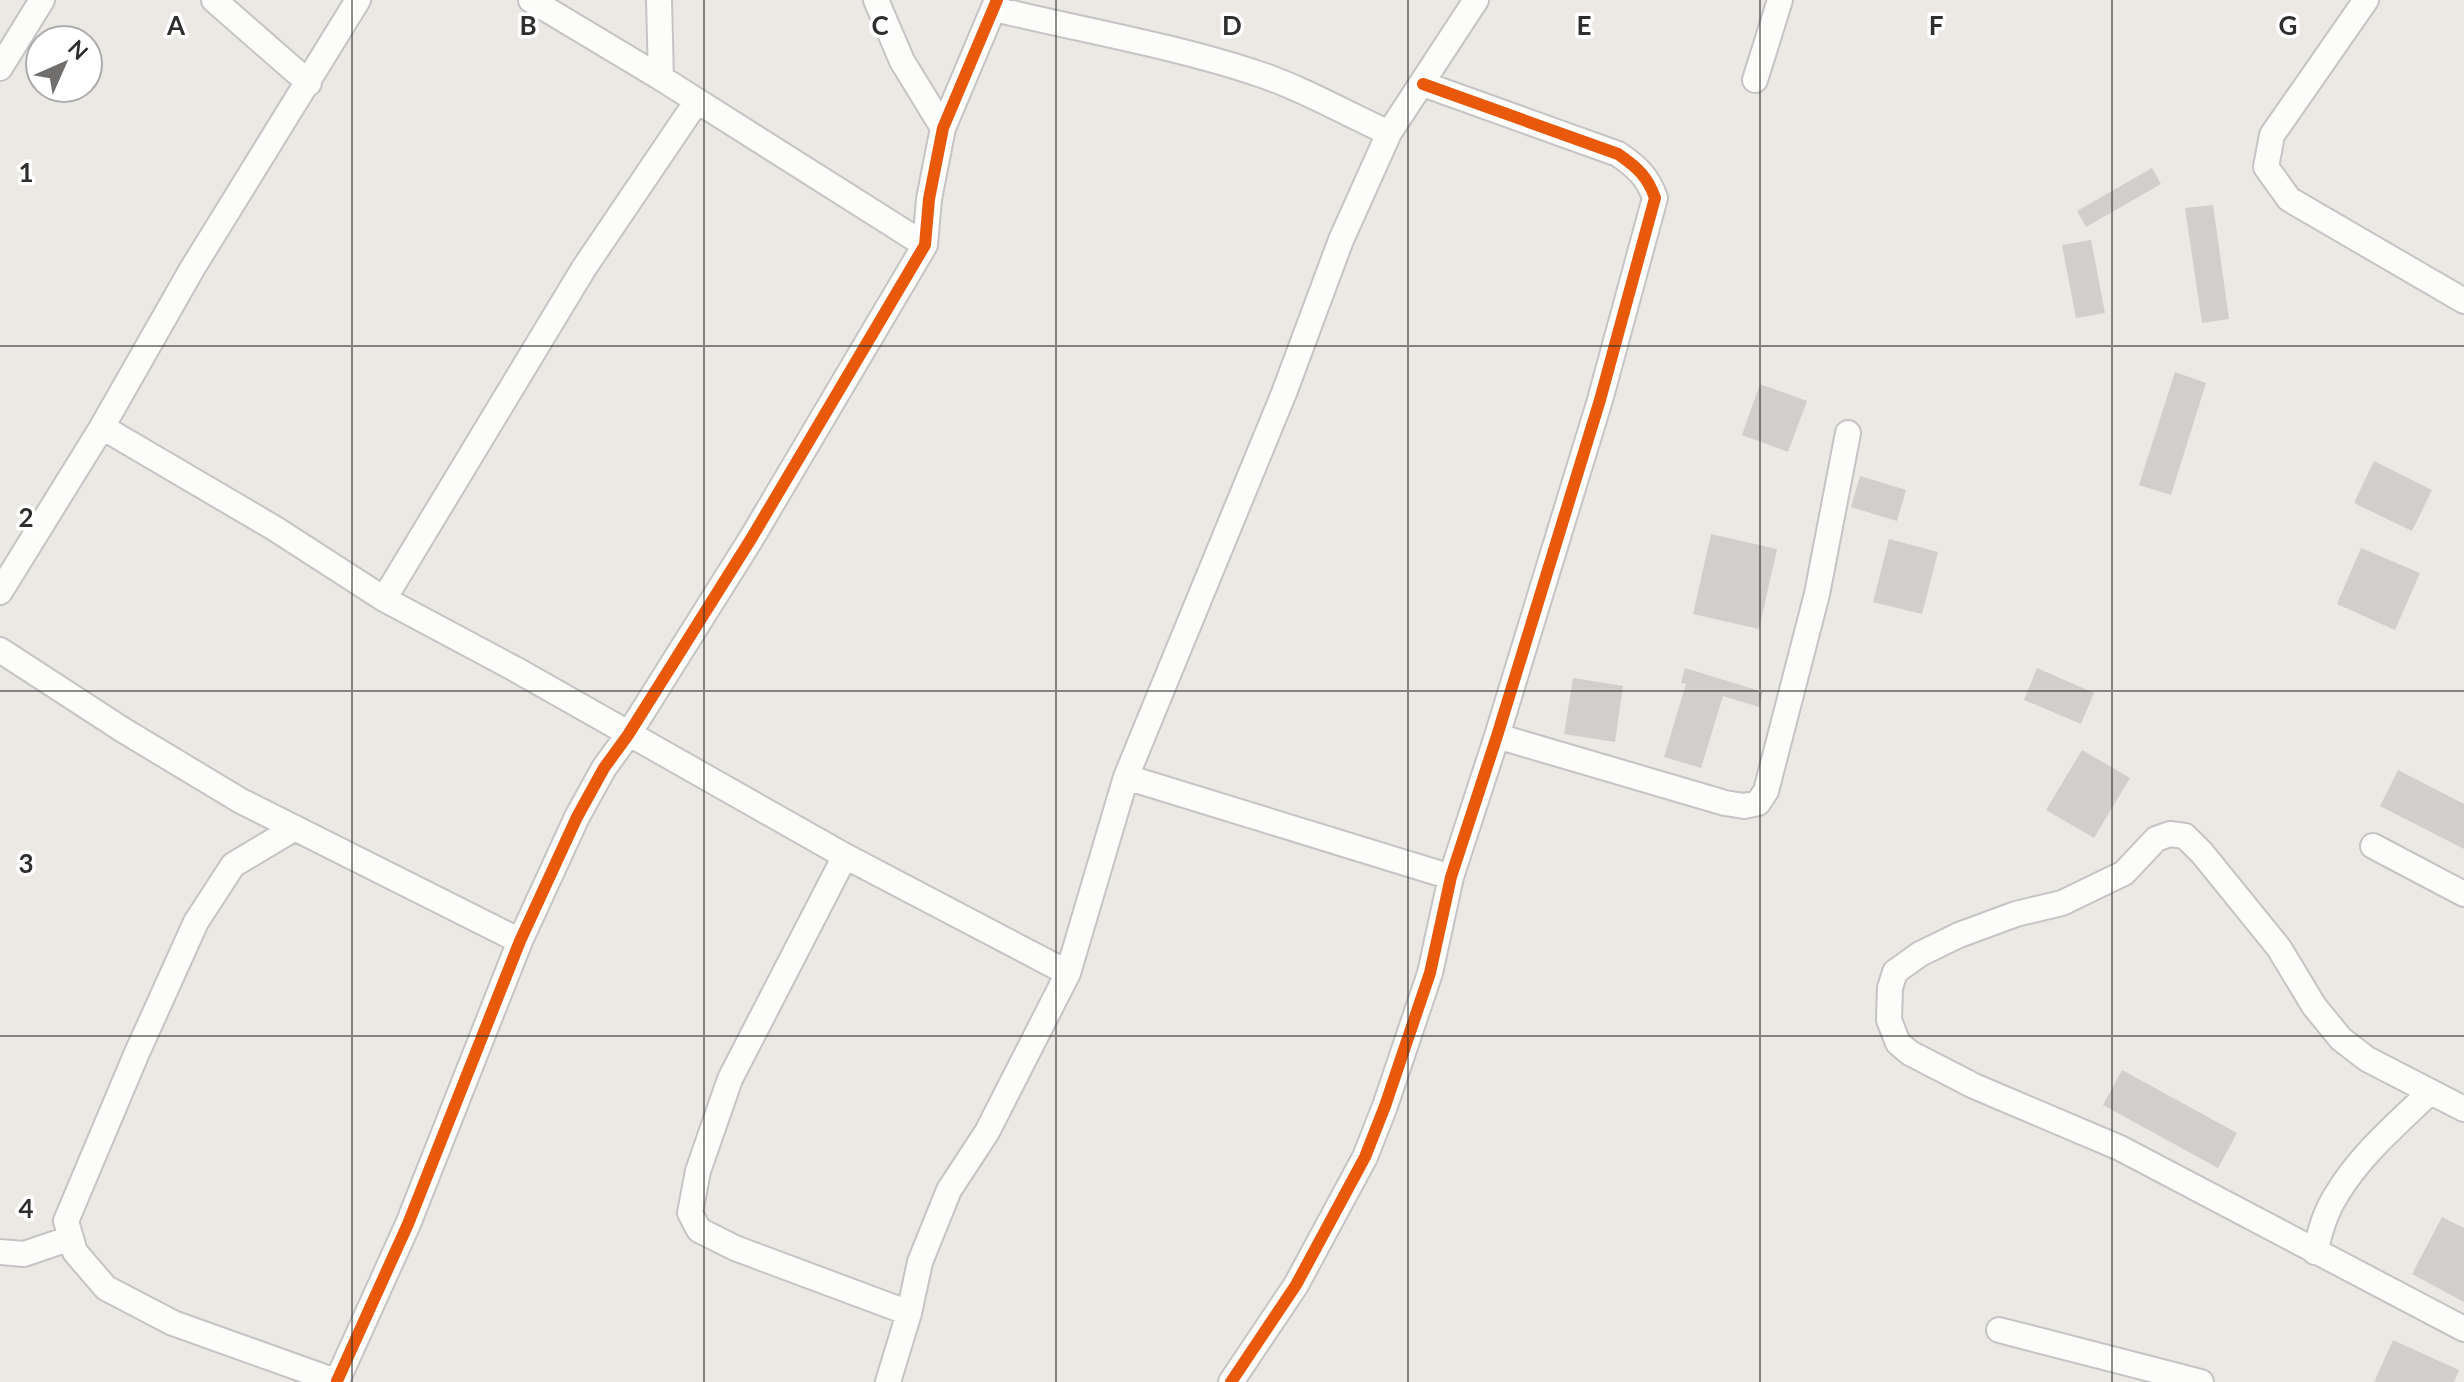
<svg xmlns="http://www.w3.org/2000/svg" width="2464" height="1382" viewBox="0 0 2464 1382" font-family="Lato,sans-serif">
	<rect width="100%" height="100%" fill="#ece8e4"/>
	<path fill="#d1cecb" d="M2152,168L2161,184L2086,227L2077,211Z
		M2213,205L2229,319L2202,323L2185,208Z
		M2091,240L2105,313L2076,318L2062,245Z
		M2175,372L2206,383L2171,495L2139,485Z
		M1760,384L1807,401L1788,452L1742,435Z
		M2374,461L2432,490L2412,531L2354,503Z
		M1860,476L1906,490L1897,521L1851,507Z
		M1711,534L1777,549L1759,629L1693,614Z
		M1889,539L1938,552L1922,614L1873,602Z
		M2361,548L2420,573L2395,630L2337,604Z
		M1685,668L1763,692L1759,707L1723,696L1701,768L1664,757L1686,684L1681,683Z
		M2037,668L2094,693L2081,724L2024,700Z
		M1573,678L1623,686L1615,742L1564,734Z
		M2082,750L2130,778L2094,838L2046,810Z
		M2398,770L2464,804V849L2380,806Z
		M2122,1070L2237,1133L2218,1168L2103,1105Z
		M2442,1217L2464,1228V1302L2412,1274Z
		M2393,1340L2459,1370L2454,1382H2374Z"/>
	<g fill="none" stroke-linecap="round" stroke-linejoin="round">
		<defs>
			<path id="street" d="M214,0L309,83
				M531,0L661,78L925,245
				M659,0L661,78
				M876,0L902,61L943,128
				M2366,0L2272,135L2266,167L2289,199L2464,301
				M995,9C1081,30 1171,45 1256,73C1302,88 1345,113 1389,133
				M0,68L42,0
				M1755,80L1780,0
				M102,427L274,528L384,599L515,669L845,856L1068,973
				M0,592L102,427L192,269L358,0
				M384,599L584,268L697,101
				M0,650L123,730L241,801L520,941
				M1497,736L1725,803L1744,806L1758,803L1766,791L1817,594L1848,433
				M1126,777L1451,877
				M295,828L233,865L196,922L136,1055L66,1221L75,1252L106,1288L173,1323L338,1382
				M2373,846L2464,894
				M845,856L730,1079L698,1171L690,1213L699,1230L735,1248L909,1313
				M2464,1109L2367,1059L2341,1039L2314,1006L2279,948L2202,853L2185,836L2170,834L2156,839L2124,873L2062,903L2016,914L1959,935L1920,954L1895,972L1890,988L1889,1020L1898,1043L1910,1053L1974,1086L2120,1148L2464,1329
				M0,1252L24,1254L71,1238
				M2315,1252C2320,1232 2325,1212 2337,1194C2360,1155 2398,1123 2430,1092
				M1999,1330L2201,1382
				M337,1381L408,1224L520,941L577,817L604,768L628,735L751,539L925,245L929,199L943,128L997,0
				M888,1382L909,1313L920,1262L949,1190L987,1132L1068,973L1126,777L1284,393L1341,240L1389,133L1476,0
				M1231,1382L1296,1285L1365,1157L1385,1106L1430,973L1451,877L1497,736L1600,400L1655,198C1648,177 1637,167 1618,154L1423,84"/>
		</defs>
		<use href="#street" stroke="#c5c4c5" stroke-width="28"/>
		<use href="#street" stroke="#fcfcfb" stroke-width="24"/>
		<defs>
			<path id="cycleway" d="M337,1381L408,1224L520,941L577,817L604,768L628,735L751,539L925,245L929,199L943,128L997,0
				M1231,1382L1296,1285L1365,1157L1385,1106L1430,973L1451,877L1497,736L1600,400L1655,198C1648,177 1637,167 1618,154L1423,84"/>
		</defs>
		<use href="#cycleway" stroke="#fff" stroke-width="17"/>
		<use href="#cycleway" stroke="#e8590c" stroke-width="12"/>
	</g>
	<path fill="none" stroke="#2e2e2e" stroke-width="2" stroke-opacity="0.55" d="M352,0V1382M704,0V1382M1056,0V1382M1408,0V1382M1760,0V1382M2112,0V1382M0,346H2464M0,691H2464M0,1036H2464"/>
	<g font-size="26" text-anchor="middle" font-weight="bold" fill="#2e2e2e" stroke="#fff" stroke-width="7" stroke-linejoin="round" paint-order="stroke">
		<text x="176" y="35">A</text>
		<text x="528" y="35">B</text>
		<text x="880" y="35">C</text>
		<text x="1232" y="35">D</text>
		<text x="1584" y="35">E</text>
		<text x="1936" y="35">F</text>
		<text x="2288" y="35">G</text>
		<text x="26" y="182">1</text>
		<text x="26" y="527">2</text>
		<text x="26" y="873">3</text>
		<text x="26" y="1218">4</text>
	</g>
	<g transform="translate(64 64) rotate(45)"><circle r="38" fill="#ffffff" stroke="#ababab" stroke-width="2"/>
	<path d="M0-6L14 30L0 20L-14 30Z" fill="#706f6e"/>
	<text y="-12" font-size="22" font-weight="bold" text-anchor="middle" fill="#2e2e2e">N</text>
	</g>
</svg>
